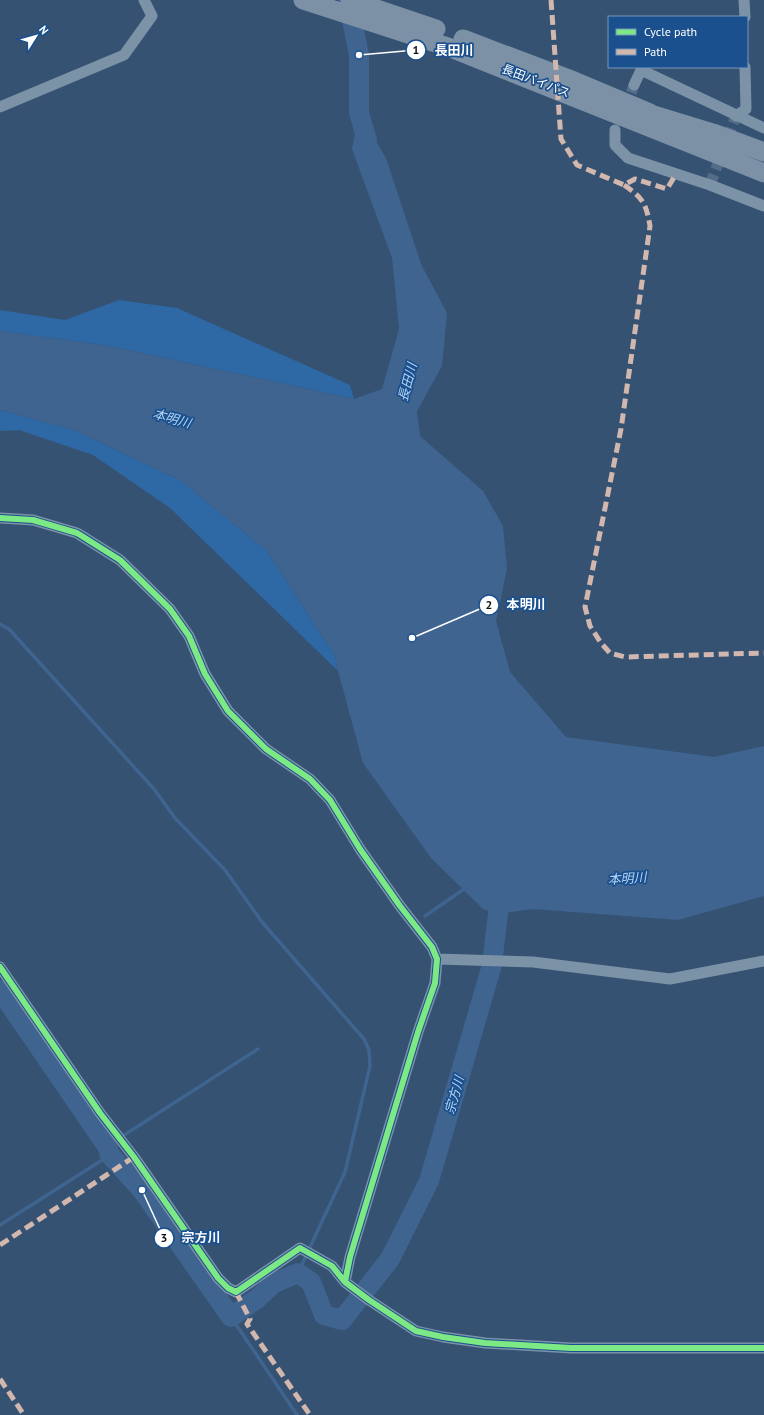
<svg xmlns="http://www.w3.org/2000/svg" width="764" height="1415" viewBox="0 0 764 1415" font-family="'PT Sans','Noto Sans JP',sans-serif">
	<rect width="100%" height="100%" fill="#355273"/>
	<path fill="#2e68a5" d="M119,300L177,308L350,385L354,399L109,346L0,331V310L65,320Z
		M0,410L74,430L180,480L267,551L335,656L338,671L170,508L93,455L19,430L0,431Z"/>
	<path fill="#3e648f" d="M359,113L386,158L421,264L447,313L442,366L417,411L420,436L483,491L503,526L507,569L496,621L510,672L566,737L714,757L764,746V896L678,920L533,909L498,914L483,909L431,858L363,763L338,671L335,656L267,551L180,480L74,430L0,410V331L109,346L354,399L382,389L399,329L392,258L352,149Z"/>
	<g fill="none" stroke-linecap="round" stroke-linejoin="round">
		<path stroke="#3e648f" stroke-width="3.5" d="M0,624L9,629L154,789L175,818L225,870L262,922L364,1039L369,1050L370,1066L345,1172L298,1273
			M425,916L467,887
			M107,1146L258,1049
			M0,1225L110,1155
			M231,1317L297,1415"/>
		<path stroke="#3e648f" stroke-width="20" d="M348,0L359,55V113L367,140
			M0,990L107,1146L110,1155L142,1190L231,1317L258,1298L274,1283L298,1273L311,1282L324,1315L342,1320L390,1259L429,1181L492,965L501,887"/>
		<path stroke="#536c88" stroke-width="11" stroke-dasharray="11 5.5" stroke-linecap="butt" d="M625,108L634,85
			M710,185L736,116"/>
		<path stroke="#7c92a7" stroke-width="11" d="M744,0L745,17
			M634,85L641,70L764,128
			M0,107L124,55L152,16L144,0
			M736,116L746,109L745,67
			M615,130V145L628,158L710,185L764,206
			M0,518L33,520L77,533L120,560L170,609L189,636L205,674L228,711L266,749L310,779L330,800L360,849L400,906L432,947L437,959L435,983L418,1032L350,1257L345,1282
			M437,959L533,962L670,979L764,961
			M0,967L100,1113L134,1157L218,1278L228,1288L236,1292L300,1248L332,1266L345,1282L369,1300L416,1331L443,1337L485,1343L571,1348H764"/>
		<path stroke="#7c90a6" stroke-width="19" d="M303,0L448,47L764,173
			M350,0L436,29
			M463,39L574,81L650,113
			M654,115L713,133L764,152"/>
		<path stroke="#d1b7ad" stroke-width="5" stroke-dasharray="10 5" stroke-linecap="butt" d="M551,0L561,139L577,165L624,185L635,179L667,189L676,174
			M624,185C643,198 646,203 650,226L621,429L585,607L590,626L601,643L610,653L625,657L764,653
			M0,1245L134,1157
			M236,1292L250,1319L247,1324L310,1415
			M0,1379L24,1415"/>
		<defs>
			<path id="cycleway" d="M0,518L33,520L77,533L120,560L170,609L189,636L205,674L228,711L266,749L310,779L330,800L360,849L400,906L432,947L437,959L435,983L418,1032L350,1257L345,1282
				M0,967L100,1113L134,1157L218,1278L228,1288L236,1292L300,1248L332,1266L345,1282L369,1300L416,1331L443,1337L485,1343L571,1348H764"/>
		</defs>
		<use href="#cycleway" stroke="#1a508e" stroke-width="8"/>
		<use href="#cycleway" stroke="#7ce984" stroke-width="6"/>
	</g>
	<g text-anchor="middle" stroke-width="3.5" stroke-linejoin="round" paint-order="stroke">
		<g font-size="12" fill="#fff" stroke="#1a508e">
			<text transform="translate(536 81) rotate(21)" y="4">長田バイパス</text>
		</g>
		<g font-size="13" font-style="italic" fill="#b4d3f5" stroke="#1a508e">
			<text transform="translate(407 382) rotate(-75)" y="5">長田川</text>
			<text transform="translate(172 418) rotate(16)" y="5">本明川</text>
			<text transform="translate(627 878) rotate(-4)" y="5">本明川</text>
			<text transform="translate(454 1095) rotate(-74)" y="5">宗方川</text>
		</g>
	</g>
	<path fill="none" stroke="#fff" stroke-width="1.5" d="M359 55L416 50M412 638L489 605M142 1190L164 1238"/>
	<g fill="#fff" stroke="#1a508e" stroke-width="1.5">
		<circle cx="359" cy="55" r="4"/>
		<circle cx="412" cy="638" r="4"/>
		<circle cx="142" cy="1190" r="4"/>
		<circle cx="416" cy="50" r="10"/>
		<circle cx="489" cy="605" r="10"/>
		<circle cx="164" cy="1238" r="10"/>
	</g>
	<g font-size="12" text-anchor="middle" font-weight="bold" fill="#111">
		<text x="416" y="54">1</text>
		<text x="489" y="609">2</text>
		<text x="164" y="1242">3</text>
	</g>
	<g font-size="13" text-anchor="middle" font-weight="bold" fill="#fff" stroke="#1a508e" stroke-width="3.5" stroke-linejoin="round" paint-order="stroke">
		<text x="454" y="55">長田川</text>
		<text x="526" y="609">本明川</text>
		<text x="201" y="1242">宗方川</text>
	</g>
	<rect x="608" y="16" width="140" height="52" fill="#1a508e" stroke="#7696bb"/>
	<rect x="616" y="29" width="20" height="6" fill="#7ce984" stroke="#7696bb"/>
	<text x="644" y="36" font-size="12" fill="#ffffff">Cycle path</text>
	<rect x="616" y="49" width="20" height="6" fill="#d1b7ad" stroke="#7696bb"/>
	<text x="644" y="56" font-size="12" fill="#ffffff">Path</text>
	<g transform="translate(36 36) rotate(53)" stroke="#1a508e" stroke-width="3" paint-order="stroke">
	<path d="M0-3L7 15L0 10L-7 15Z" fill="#ffffff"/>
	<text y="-6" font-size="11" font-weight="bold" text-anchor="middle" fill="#ffffff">N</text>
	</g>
</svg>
